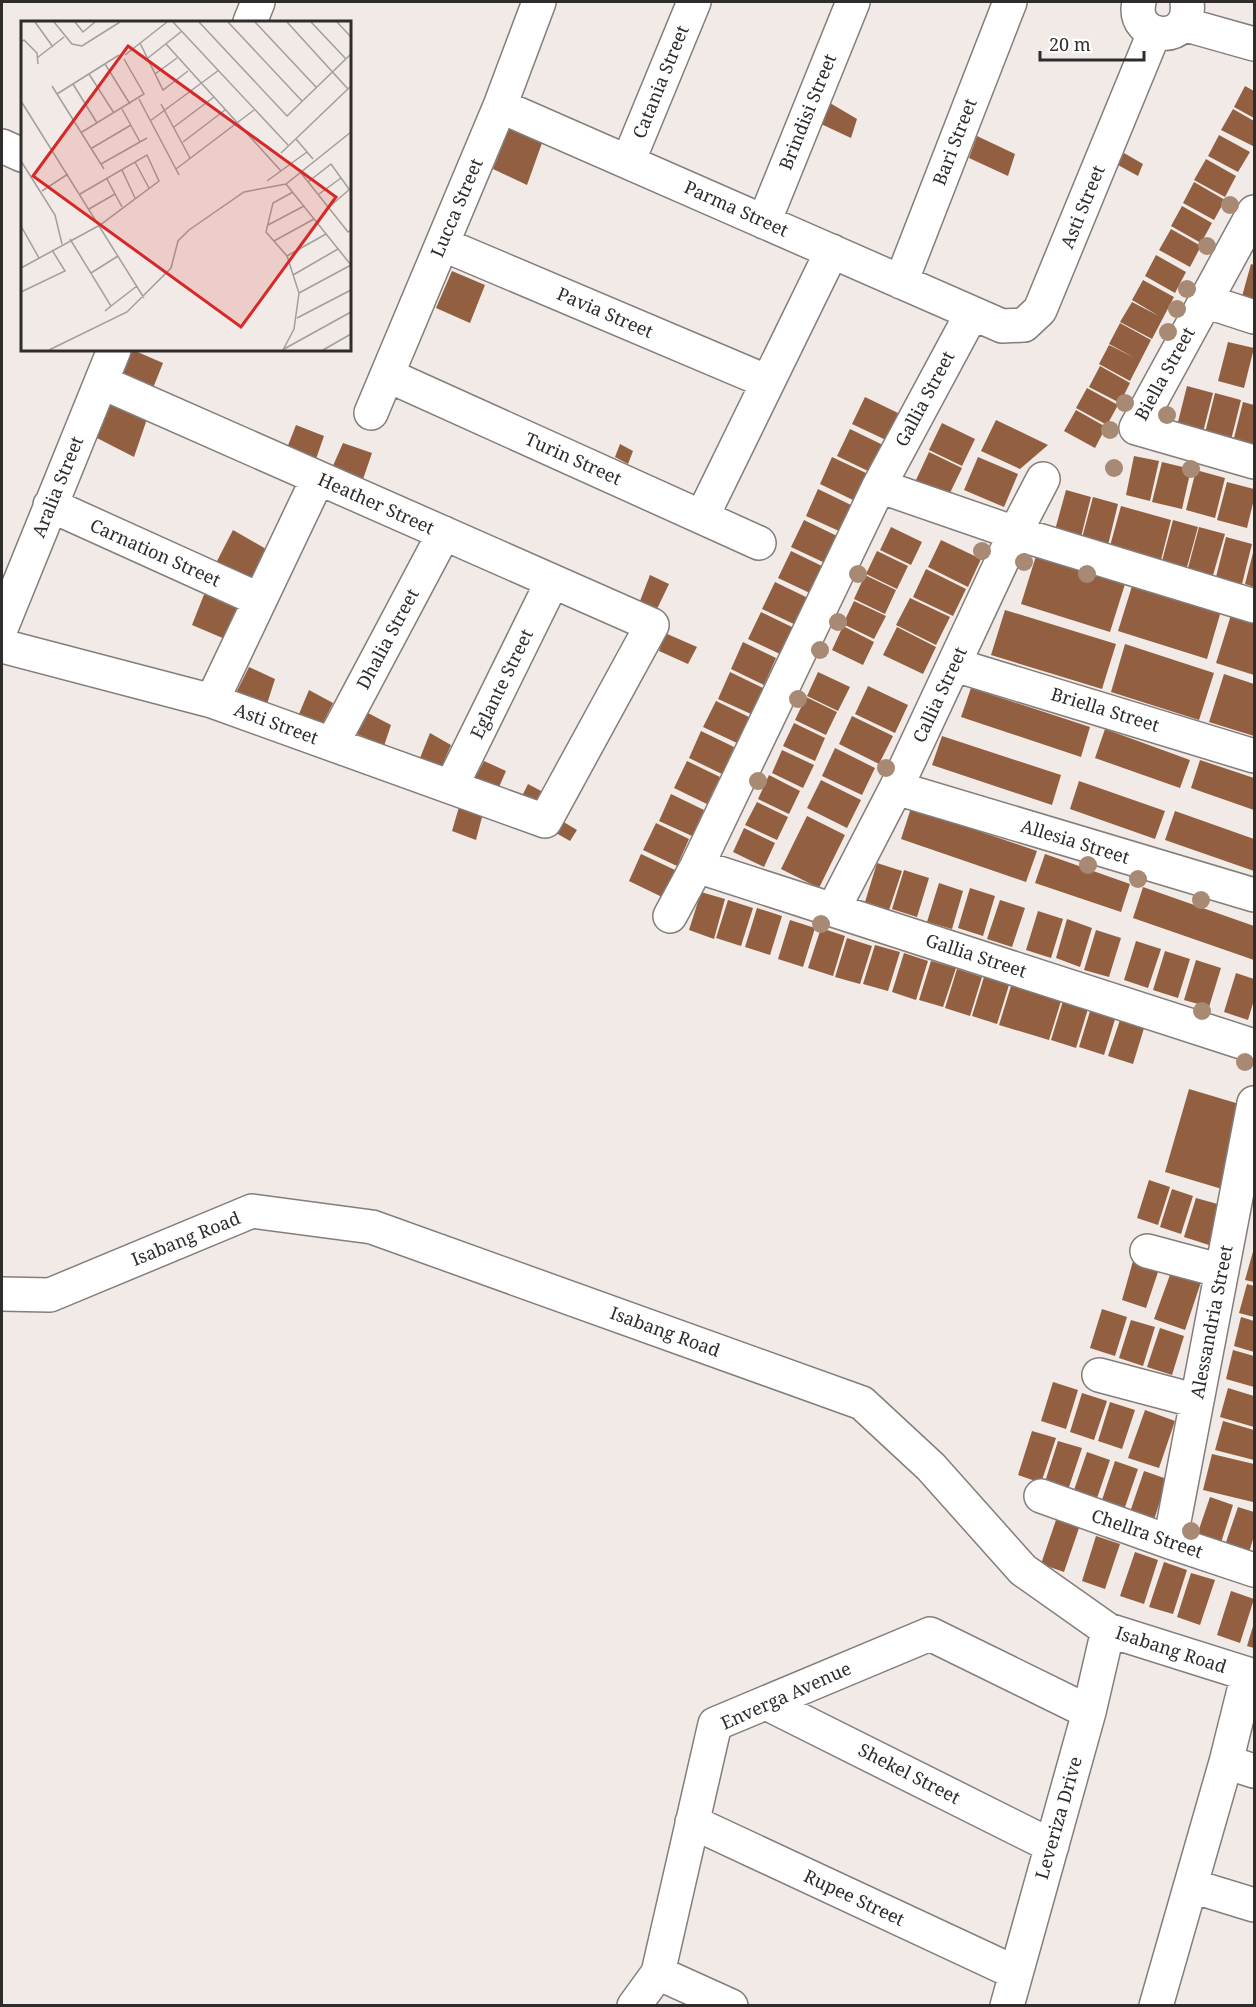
<svg xmlns="http://www.w3.org/2000/svg" width="1256" height="2007" viewBox="0 0 1256 2007" font-family="'Noto Serif',serif">
	<rect width="100%" height="100%" fill="#f1eae6"/>
	<path fill="#926041" d="M1245,86L1254,91V118L1234,107Z
		M830,103L857,119L851,138L821,124Z
		M1233,109L1254,121V143L1253,146L1221,130Z
		M509,129L542,143L527,185L493,169Z
		M1219,135L1250,152L1238,172L1208,156Z
		M977,136L1015,154L1008,176L969,158Z
		M1124,153L1143,164L1138,176L1118,165Z
		M1206,159L1236,176L1225,197L1194,180Z
		M1194,182L1225,200L1214,220L1183,203Z
		M1182,206L1212,223L1201,243L1171,226Z
		M1171,229L1201,246L1190,267L1159,250Z
		M1156,255L1186,272L1175,293L1145,276Z
		M1251,264L1254,265V304L1241,300Z
		M452,271L485,285L470,323L436,308Z
		M1143,280L1174,297L1152,339L1120,322L1132,302L1159,316L1132,300Z
		M1120,323L1151,340L1130,381L1099,364L1109,345L1135,358L1109,344Z
		M1228,342L1254,348L1244,388L1218,381Z
		M133,350L163,363L153,388L121,373Z
		M1100,366L1130,383L1120,403L1089,387Z
		M1187,386L1213,393L1203,432L1177,426Z
		M1087,388L1118,405L1107,425L1076,408Z
		M1215,393L1241,400L1231,440L1205,433Z
		M865,397L898,413L886,440L852,424Z
		M110,402L147,419L134,457L95,437Z
		M1243,402L1254,405V447L1233,442Z
		M1076,410L1106,427L1095,448L1064,431Z
		M996,420L1048,445L1020,469L981,451Z
		M942,423L975,439L962,466L929,450Z
		M296,425L324,436L316,459L287,448Z
		M850,429L883,445L870,472L837,456Z
		M343,443L372,453L362,482L332,468Z
		M620,444L633,451L628,464L615,457Z
		M929,452L962,468L949,495L916,480Z
		M1134,456L1159,461L1150,501L1126,495Z
		M832,457L866,473L853,500L820,484Z
		M978,457L1018,474L1004,507L964,490Z
		M1162,462L1191,469L1182,509L1152,502Z
		M1196,470L1225,478L1215,518L1186,510Z
		M1227,482L1254,489V499L1247,528L1217,520Z
		M818,489L851,505L839,531L806,516Z
		M1066,490L1091,497L1081,537L1055,530Z
		M1093,497L1118,504L1108,545L1082,538Z
		M1121,506L1171,520L1161,560L1110,546Z
		M804,520L837,536L825,563L791,547Z
		M1173,520L1198,527L1187,567L1162,561Z
		M891,527L922,542L911,565L880,550Z
		M1199,527L1225,534L1213,575L1188,568Z
		M233,530L266,549L251,580L216,563Z
		M1226,537L1252,544L1242,584L1216,577Z
		M941,540L981,559L968,587L928,567Z
		M1254,549V587L1245,584Z
		M791,551L824,567L812,594L778,578Z
		M877,551L908,566L897,589L866,574Z
		M1036,556L1125,584L1110,632L1021,604Z
		M926,569L966,589L953,616L913,597Z
		M650,575L669,584L657,609L640,601Z
		M865,575L896,590L885,614L854,599Z
		M775,582L808,598L796,625L762,609Z
		M1133,583L1221,611L1207,659L1118,631Z
		M205,592L240,607L225,639L192,625Z
		M910,598L950,617L936,645L896,625Z
		M854,601L886,616L874,639L843,624Z
		M1005,610L1116,644L1102,689L991,655Z
		M761,612L794,628L782,655L748,639Z
		M1231,615L1254,623V675L1216,663Z
		M843,626L874,642L863,665L832,650Z
		M897,627L936,647L923,674L883,655Z
		M665,633L697,647L688,664L659,651Z
		M743,642L776,658L764,685L731,669Z
		M1125,644L1214,673L1199,720L1111,692Z
		M249,667L275,679L267,704L237,691Z
		M730,672L763,688L751,714L718,699Z
		M818,672L850,687L838,711L807,696Z
		M1224,674L1254,684V736L1209,722Z
		M868,686L908,705L895,733L855,714Z
		M971,688L1090,727L1081,757L961,717Z
		M309,690L333,703L323,723L299,714Z
		M806,697L837,712L826,735L795,720Z
		M716,701L749,717L737,743L703,727Z
		M368,713L391,725L384,746L357,734Z
		M852,716L893,736L879,764L839,744Z
		M794,723L825,738L815,761L783,746Z
		M1105,729L1190,760L1180,788L1095,758Z
		M701,731L734,747L722,774L689,758Z
		M430,733L451,745L442,766L420,758Z
		M942,736L1061,775L1052,805L932,765Z
		M835,748L875,768L862,795L822,776Z
		M782,750L814,765L803,788L772,773Z
		M1200,760L1254,778V810L1191,788Z
		M484,761L506,771L499,787L475,778Z
		M687,761L720,777L707,804L674,788Z
		M769,775L800,791L789,814L758,799Z
		M821,780L861,800L847,828L807,808Z
		M1079,781L1165,811L1155,839L1070,809Z
		M528,784L543,792L539,802L522,796Z
		M671,794L704,810L692,836L659,821Z
		M757,802L788,817L777,840L745,825Z
		M459,807L482,817L476,840L452,831Z
		M911,808L1037,851L1026,882L901,839Z
		M1175,811L1254,839V871L1165,840Z
		M807,816L845,835L819,888L781,869Z
		M562,821L577,830L570,841L556,833Z
		M656,823L689,839L677,866L643,850Z
		M744,828L775,843L764,867L733,852Z
		M641,854L675,870L662,897L629,881Z
		M1045,854L1130,884L1121,912L1035,883Z
		M877,863L902,871L889,910L865,902Z
		M904,870L929,878L917,917L892,909Z
		M939,883L963,891L952,929L927,922Z
		M1143,887L1254,926V960L1133,918Z
		M970,888L995,896L983,936L958,928Z
		M701,892L725,899L714,939L689,930Z
		M728,900L753,908L741,946L716,938Z
		M1000,900L1025,908L1012,947L987,939Z
		M757,908L782,916L770,955L745,947Z
		M1038,911L1063,919L1051,958L1026,950Z
		M1067,919L1092,928L1080,967L1056,958Z
		M790,920L815,928L803,967L778,959Z
		M821,928L845,936L833,976L808,968Z
		M1096,930L1121,938L1109,977L1084,970Z
		M847,938L872,946L860,984L835,977Z
		M1136,941L1161,949L1148,988L1124,980Z
		M875,945L900,952L888,991L863,984Z
		M1165,951L1190,959L1178,998L1153,990Z
		M904,953L928,961L916,1000L892,992Z
		M1196,960L1221,968L1209,1007L1184,1000Z
		M931,961L956,968L943,1007L919,1000Z
		M957,969L982,977L970,1016L945,1008Z
		M1236,973L1254,979V1000L1248,1020L1224,1012Z
		M984,977L1009,985L997,1024L972,1016Z
		M1011,986L1061,1001L1049,1040L999,1025Z
		M1063,1001L1088,1009L1076,1048L1051,1040Z
		M1091,1008L1116,1016L1104,1055L1079,1047Z
		M1121,1017L1145,1025L1133,1064L1108,1056Z
		M1189,1089L1246,1106L1222,1189L1165,1172Z
		M1149,1180L1170,1187L1158,1225L1137,1218Z
		M1172,1189L1193,1196L1181,1234L1160,1227Z
		M1196,1198L1221,1205L1209,1245L1184,1237Z
		M1254,1248V1282L1245,1280Z
		M1133,1261L1159,1269L1146,1308L1122,1300Z
		M1171,1272L1201,1282L1185,1330L1154,1319Z
		M1247,1284L1254,1286V1317L1239,1313Z
		M1102,1309L1127,1317L1115,1356L1090,1348Z
		M1241,1317L1254,1321V1352L1234,1346Z
		M1131,1320L1155,1327L1143,1366L1119,1358Z
		M1160,1328L1184,1336L1172,1375L1147,1367Z
		M1233,1350L1254,1356V1387L1226,1379Z
		M1053,1382L1078,1390L1066,1429L1041,1421Z
		M1228,1388L1254,1396V1427L1220,1417Z
		M1082,1393L1107,1401L1094,1440L1070,1432Z
		M1110,1402L1135,1410L1122,1449L1098,1441Z
		M1145,1410L1175,1421L1159,1468L1128,1458Z
		M1223,1421L1254,1430V1460L1215,1450Z
		M1032,1431L1056,1438L1041,1483L1018,1475Z
		M1058,1441L1082,1448L1067,1493L1044,1485Z
		M1087,1452L1110,1460L1095,1504L1072,1496Z
		M1212,1454L1254,1464L1253,1502L1203,1490Z
		M1115,1461L1138,1469L1123,1513L1100,1506Z
		M1144,1471L1167,1479L1153,1523L1129,1515Z
		M1210,1497L1233,1505L1219,1549L1195,1541Z
		M1238,1507L1254,1512V1536L1247,1559L1223,1551Z
		M1056,1520L1079,1528L1064,1572L1041,1564Z
		M1096,1536L1120,1544L1105,1589L1082,1581Z
		M1135,1552L1158,1560L1144,1604L1120,1596Z
		M1164,1562L1187,1570L1173,1614L1149,1607Z
		M1191,1573L1215,1580L1200,1625L1177,1617Z
		M1231,1591L1254,1599L1240,1643L1217,1635Z
		M1254,1623V1648L1247,1646Z"/>
	<g fill="none" stroke-linecap="round" stroke-linejoin="round">
		<defs>
			<path id="minor" d="M1139,2C1130,41 1193,47 1187,2
				M250,22L258,2
				M1183,24L1254,44
				M500,106L1002,326L1024,325L1040,310L1154,33
				M2,146L22,155
				M628,162L694,2
				M1254,212L1136,428L1254,462
				M764,222L853,2
				M442,244L768,382
				M901,282L1010,2
				M1205,301L1254,317
				M387,375L759,543
				M371,413L500,106L539,2
				M879,486L1015,533L1254,606
				M50,505L260,600
				M702,517L832,251
				M2,626L114,350
				M2,646L212,701L545,821L652,625L101,382
				M955,665L1254,756
				M212,701L318,478
				M332,744L444,533
				M451,787L552,582
				M896,788L1254,895
				M697,866L1254,1046
				M833,910L896,788L1015,533L1043,479
				M670,916L697,866L879,486L972,313
				M1147,1251L1222,1271
				M2,1294L50,1295L252,1211L372,1227L862,1403L931,1467L1023,1570L1108,1630L1254,1676
				M1099,1375L1197,1401
				M1041,1496L1170,1542L1254,1570
				M1170,1542L1254,1103
				M766,1703L1052,1846
				M1226,1762L1254,1771
				M692,1822L1016,1973
				M1192,1886L1254,1905
				M658,1973L731,2006
				M634,2006L658,1973L715,1724L930,1634L1089,1712
				M1007,2006L1089,1712L1108,1630
				M1156,2006L1226,1762L1248,1674"/>
		</defs>
		<use href="#minor" stroke="#847d7a" stroke-width="36"/>
		<use href="#minor" stroke="#fff" stroke-width="33"/>
	</g>
	<g fill="#a88974">
		<circle cx="1230" cy="205" r="9"/>
		<circle cx="1207" cy="246" r="9"/>
		<circle cx="1187" cy="289" r="9"/>
		<circle cx="1177" cy="309" r="9"/>
		<circle cx="1168" cy="332" r="9"/>
		<circle cx="1125" cy="403" r="9"/>
		<circle cx="1167" cy="415" r="9"/>
		<circle cx="1110" cy="430" r="9"/>
		<circle cx="1114" cy="468" r="9"/>
		<circle cx="1191" cy="469" r="9"/>
		<circle cx="982" cy="551" r="9"/>
		<circle cx="1024" cy="562" r="9"/>
		<circle cx="858" cy="574" r="9"/>
		<circle cx="1087" cy="574" r="9"/>
		<circle cx="838" cy="622" r="9"/>
		<circle cx="820" cy="650" r="9"/>
		<circle cx="798" cy="699" r="9"/>
		<circle cx="886" cy="768" r="9"/>
		<circle cx="758" cy="781" r="9"/>
		<circle cx="1088" cy="865" r="9"/>
		<circle cx="1138" cy="879" r="9"/>
		<circle cx="1201" cy="900" r="9"/>
		<circle cx="821" cy="924" r="9"/>
		<circle cx="1202" cy="1011" r="9"/>
		<circle cx="1245" cy="1062" r="9"/>
		<circle cx="1191" cy="1531" r="9"/>
	</g>
	<g text-anchor="middle" stroke-width="6" stroke-linejoin="round" paint-order="stroke">
		<g font-size="18" fill="#2f2d2b" stroke="#fff">
			<text transform="translate(661 82) rotate(-68)" y="6">Catania Street</text>
			<text transform="translate(808 112) rotate(-68)" y="6">Brindisi Street</text>
			<text transform="translate(955 142) rotate(-69)" y="6">Bari Street</text>
			<text transform="translate(1083 207) rotate(-68)" y="6">Asti Street</text>
			<text transform="translate(457 208) rotate(-67)" y="6">Lucca Street</text>
			<text transform="translate(736 209) rotate(24)" y="6">Parma Street</text>
			<text transform="translate(605 313) rotate(23)" y="6">Pavia Street</text>
			<text transform="translate(1165 374) rotate(-61)" y="6">Biella Street</text>
			<text transform="translate(925 399) rotate(-62)" y="6">Gallia Street</text>
			<text transform="translate(573 459) rotate(24)" y="6">Turin Street</text>
			<text transform="translate(58 487) rotate(-68)" y="6">Aralia Street</text>
			<text transform="translate(376 504) rotate(24)" y="6">Heather Street</text>
			<text transform="translate(155 553) rotate(24)" y="6">Carnation Street</text>
			<text transform="translate(388 639) rotate(-62)" y="6">Dhalia Street</text>
			<text transform="translate(502 684) rotate(-64)" y="6">Eglante Street</text>
			<text transform="translate(940 695) rotate(-65)" y="6">Callia Street</text>
			<text transform="translate(1105 710) rotate(17)" y="6">Briella Street</text>
			<text transform="translate(276 724) rotate(20)" y="6">Asti Street</text>
			<text transform="translate(1075 842) rotate(17)" y="6">Allesia Street</text>
			<text transform="translate(976 956) rotate(18)" y="6">Gallia Street</text>
			<text transform="translate(186 1239) rotate(-22)" y="6">Isabang Road</text>
			<text transform="translate(1212 1322) rotate(-79)" y="6">Alessandria Street</text>
			<text transform="translate(665 1332) rotate(20)" y="6">Isabang Road</text>
			<text transform="translate(1147 1534) rotate(19)" y="6">Chellra Street</text>
			<text transform="translate(1171 1650) rotate(18)" y="6">Isabang Road</text>
			<text transform="translate(786 1696) rotate(-24)" y="6">Enverga Avenue</text>
			<text transform="translate(909 1774) rotate(27)" y="6">Shekel Street</text>
			<text transform="translate(1059 1818) rotate(-74)" y="6">Leveriza Drive</text>
			<text transform="translate(854 1898) rotate(25)" y="6">Rupee Street</text>
		</g>
	</g>
	<g transform="translate(21 21)">
		<rect width="330" height="330" fill="#f1eae6"/>
		<path fill="none" stroke="#a39e9b" stroke-width="1.5" d="M14,1L32,26M33,1L51,23L61,25L99,1M54,1L62,11L74,1M152,1L267,124M178,1L266,95L330,33M207,1L281,80M234,1L295,66M266,1L327,68M290,1L325,38M316,1L330,16M0,21L3,19L16,32L17,43M119,22L142,69L167,50M145,23L260,150M104,34L146,1M16,37L43,16M127,37L161,10M84,43L109,83M68,53L93,92M134,53L156,37M52,63L76,102M31,65L83,148M36,73L98,34M118,78L158,154M0,80L123,277M140,83L169,137M101,88L119,121M129,100L198,49M153,106L193,76M61,111L123,73L103,38M275,118L292,138M162,121L204,89M71,127L110,104M260,132L330,65M0,140L34,194L41,223M114,141L128,167M80,143L126,117M155,148L233,89M101,149L114,177M280,152L327,211L330,209M86,158L101,186M246,160L286,131M287,161L310,143L328,168M265,163L330,244M21,170L47,153M298,173L320,157M308,186L329,168M68,188L94,173M247,204L283,185M0,205L18,237M49,218L90,285L84,290M253,220L293,198M266,235L305,213M0,247L79,204L138,160L126,134L59,173M70,252L97,235M272,254L317,228M0,271L44,250L31,229M278,272L330,244M90,285L116,265M276,297L330,269M263,328L330,291M28,329L106,291L150,247L157,220L168,209L223,171L265,163L330,111M262,329L273,308L278,272L266,235L245,211L252,182L272,171M302,329L330,313"/>
		<path fill="#d62828" fill-opacity="0.15" stroke="#d62828" stroke-width="3" d="M107,25L315,176L220,306L12,155Z"/>
		<rect width="330" height="330" fill="none" stroke="#2f2d2b" stroke-width="3"/>
	</g>
	<rect width="1256" height="2007" fill="none" stroke="#2f2d2b" stroke-width="6"/>
	<path d="M1040 51v9h104v-9" fill="none" stroke="#2f2d2b" stroke-width="3"/>
	<text x="1049" y="51" font-size="18" fill="#2f2d2b" stroke="#ffffff" stroke-width="4.5" paint-order="stroke">20 m</text>
</svg>
